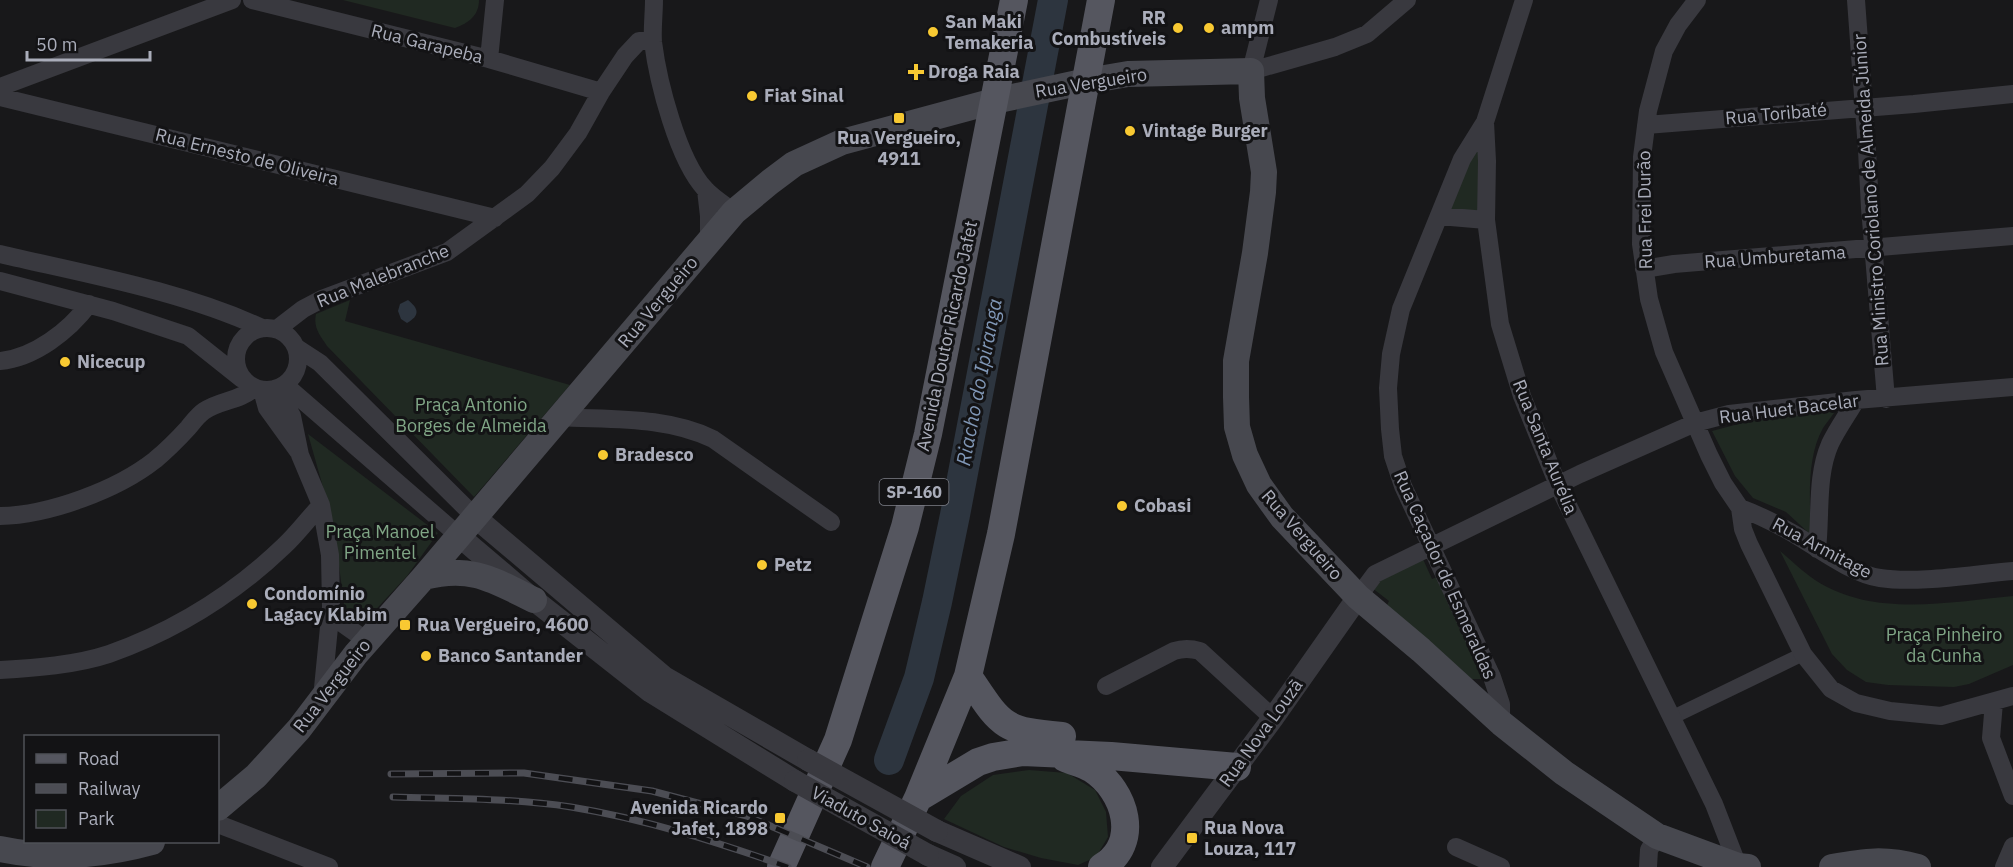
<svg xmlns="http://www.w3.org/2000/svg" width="2013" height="867" viewBox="0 0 2013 867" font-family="'IBM Plex Sans',sans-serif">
	<rect width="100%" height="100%" fill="#18181a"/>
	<path fill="#202922" d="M343,0H479C479,15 469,23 455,28Z
		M1482,139L1480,213L1449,211L1462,175Z
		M350,300L345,321L570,385L474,497L327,346C320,335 313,328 316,314Z
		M1837,409C1832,416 1827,422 1823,428C1806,458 1810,502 1811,535L1786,512L1753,498L1735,476L1712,431L1746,422Z
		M308,434L438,533L407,576L369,617L358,620L349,614L344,605L334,526Z
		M1780,551C1791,560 1803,572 1815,580C1873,618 1949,602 2013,596V665L1969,684L1954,687L1888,685L1866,682L1847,670L1832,654Z
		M1422,557L1432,579L1440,576L1486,679H1462L1384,611L1389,601L1367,584Z
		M1029,770L1067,773L1095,790L1106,812L1108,837L1096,857L1078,865L1041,858L1004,847L944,819L961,796L993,775Z"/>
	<path fill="#2d353f" d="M408,300C418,308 421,315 407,323L401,319L398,311L400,304Z"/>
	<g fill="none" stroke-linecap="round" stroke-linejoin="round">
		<path stroke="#2d353f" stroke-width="30" d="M889,760L919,678L937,602L955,515L1053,0"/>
		<path stroke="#39393f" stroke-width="14" d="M1671,718L1803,654"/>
		<path stroke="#39393f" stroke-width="18" d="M252,0L489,59L601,92
			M654,0C654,14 652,28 653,42C658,82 678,160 705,189C713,198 725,205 734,212
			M1269,0L1251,71L1335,47L1367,34L1407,0
			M1524,0L1485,122L1487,161L1486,220L1500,324L1522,396L1558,485L1714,804L1738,866
			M1697,0L1678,25L1664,51L1648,111L1642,157L1641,244L1649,299L1664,352L1709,455L1723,483L1740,508L1743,529L1749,544L1803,654L1831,689L1856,703L1890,711L1941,716L2013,696
			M1856,0L1867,150L1870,208L1886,399
			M489,59L495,0
			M0,87L232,0
			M0,97L495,218
			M1485,122L1462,159L1401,309L1391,354L1388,388L1390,429L1393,456L1403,486L1492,677L1501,704V723
			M1646,125L1914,104L2013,94
			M706,190L709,216V241
			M1439,216L1486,220
			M0,254C86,274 182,291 262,328
			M1644,269L1674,264L2013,236
			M0,281L113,311L188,336L242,379
			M236 359a31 31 0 1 1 62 0a31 31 0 1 1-62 0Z
			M277,329L303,309L322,299L447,252L527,194L552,168L578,133L601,92L625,56L639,41H653
			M297,348L320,363L475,517
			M0,361C34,358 69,331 89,304
			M285,385L459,536
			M262,390L267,408L298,451
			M270,391L288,409L292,416L300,455L321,505L330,555L331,607L322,698
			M559,417C611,420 666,416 713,439L831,522
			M1740,508C1759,515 1777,524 1794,534C1818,548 1852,574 1880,578C1918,584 1974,574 2013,571
			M0,516C49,515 117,490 155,460C167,450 178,439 188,428C193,422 198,415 204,411C220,400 240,401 254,388
			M1817,549C1821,514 1816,476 1830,444C1837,429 1848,414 1856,400
			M1358,597L1375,574L1580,474L1695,423L1729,414L1856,400L2013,387
			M331,607L343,624L367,641
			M0,670C35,668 76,665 109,654C174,631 234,594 284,546C297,534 308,519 321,505
			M1106,686L1174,651C1183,648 1190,648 1200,651L1273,718
			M1994,702L1991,738L2013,796
			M218,824L329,867
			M1456,847L1501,867
			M1648,867L1649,850L1657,836
			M2004,867L2013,846"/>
		<path stroke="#39393f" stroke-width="22" d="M475,517L664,677L808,760
			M459,536L534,600L651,692L795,781
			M937,831L1020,867
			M928,855L955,867
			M1162,867L1273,718L1358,597"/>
		<path stroke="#47484f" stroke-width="26" d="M424,577C472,565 493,580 534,600
			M218,808L256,776L299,729L356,654L424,577L734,212L770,182L794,164L842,142L994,101L1087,81L1128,74L1251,71L1252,98L1264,172L1263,192L1255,253L1236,361V397L1237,427L1245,455L1259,485L1282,517L1358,597L1421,650L1501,723L1564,773L1657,836L1738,866L1748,867
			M0,849C52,860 101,856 152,842
			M1832,867C1865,861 1885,858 1918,867"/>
		<path stroke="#55565f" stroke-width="28" d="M968,676C1001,725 1001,731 1062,736
			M1065,758C1074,762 1084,764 1092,769C1126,791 1141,843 1102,867
			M918,798L978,762L993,757L1023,752L1111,756L1237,767
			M781,867L838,740L905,527L928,434L1014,0
			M885,867L918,798L968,676L1001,534L1101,0"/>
		<defs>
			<path id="rail" d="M391,774L524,773L652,791L747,816L867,867
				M393,797C452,799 513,798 571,807C645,819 717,842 788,867"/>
		</defs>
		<use href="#rail" stroke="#4c4d54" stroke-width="7"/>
		<use href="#rail" stroke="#131315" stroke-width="4.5" stroke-dasharray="14" stroke-linecap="butt"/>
		<path stroke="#39393f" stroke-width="22" d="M808,760L937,831
			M795,781L928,855"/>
	</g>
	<g fill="#f8c932" stroke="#131315" stroke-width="2">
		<circle cx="1178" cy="28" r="6"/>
		<circle cx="1209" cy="28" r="6"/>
		<circle cx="933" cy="32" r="6"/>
		<path d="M913 63h6v6h6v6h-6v6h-6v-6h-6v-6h6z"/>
		<circle cx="752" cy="96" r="6"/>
		<rect x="893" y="112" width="12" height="12" rx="3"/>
		<circle cx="1130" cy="131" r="6"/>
		<circle cx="65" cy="362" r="6"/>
		<circle cx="603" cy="455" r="6"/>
		<circle cx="1122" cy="506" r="6"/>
		<circle cx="762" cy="565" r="6"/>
		<circle cx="252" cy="604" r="6"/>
		<rect x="399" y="619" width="12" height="12" rx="3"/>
		<circle cx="426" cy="656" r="6"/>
		<rect x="774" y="812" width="12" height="12" rx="3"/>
		<rect x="1186" y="832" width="12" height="12" rx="3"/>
	</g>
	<g text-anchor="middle" stroke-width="6" stroke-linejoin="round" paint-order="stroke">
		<rect fill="#131315" stroke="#7d7f88" stroke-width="1.5" x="879.5" y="479" width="69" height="26" rx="4.5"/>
		<g font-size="16" font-weight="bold" fill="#aaadba">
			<text x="914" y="498">SP-160</text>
		</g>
		<g font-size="18" font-weight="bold" fill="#aaadba" stroke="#131315" text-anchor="start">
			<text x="1166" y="24" text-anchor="end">RR<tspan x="1166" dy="21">Combustíveis</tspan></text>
			<text x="945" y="28">San Maki<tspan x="945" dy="21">Temakeria</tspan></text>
			<text x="1221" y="34">ampm</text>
			<text x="928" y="78">Droga Raia</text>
			<text x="764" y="102">Fiat Sinal</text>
			<text x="1142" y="137">Vintage Burger</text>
			<text x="899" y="144" text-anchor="middle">Rua Vergueiro,<tspan x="899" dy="21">4911</tspan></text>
			<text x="77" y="368">Nicecup</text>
			<text x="615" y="461">Bradesco</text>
			<text x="1134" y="512">Cobasi</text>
			<text x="774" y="571">Petz</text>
			<text x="264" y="600">Condomínio<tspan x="264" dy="21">Lagacy Klabim</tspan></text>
			<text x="417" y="631">Rua Vergueiro, 4600</text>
			<text x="438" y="662">Banco Santander</text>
			<text x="768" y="814" text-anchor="end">Avenida Ricardo<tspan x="768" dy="21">Jafet, 1898</tspan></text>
			<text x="1204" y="834">Rua Nova<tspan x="1204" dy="21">Louza, 117</tspan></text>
		</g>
		<g font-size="18" fill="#aaadba" stroke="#131315">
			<text transform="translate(427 44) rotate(14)" y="6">Rua Garapeba</text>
			<text transform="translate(1091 83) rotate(-9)" y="6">Rua Vergueiro</text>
			<text transform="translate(1776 114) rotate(-5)" y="6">Rua Toribaté</text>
			<text transform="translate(247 157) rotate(14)" y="6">Rua Ernesto de Oliveira</text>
			<text transform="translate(1871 200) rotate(-94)" y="6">Rua Ministro Coriolano de Almeida Júnior</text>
			<text transform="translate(1645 210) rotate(-91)" y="6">Rua Frei Durão</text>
			<text transform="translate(1775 257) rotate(-4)" y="6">Rua Umburetama</text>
			<text transform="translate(383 276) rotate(-22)" y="6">Rua Malebranche</text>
			<text transform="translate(658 302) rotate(-50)" y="6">Rua Vergueiro</text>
			<text transform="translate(947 336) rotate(-78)" y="6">Avenida Doutor Ricardo Jafet</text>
			<text transform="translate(1789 409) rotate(-7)" y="6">Rua Huet Bacelar</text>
			<text transform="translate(1545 447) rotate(68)" y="6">Rua Santa Aurélia</text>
			<text transform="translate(1302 535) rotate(49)" y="6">Rua Vergueiro</text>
			<text transform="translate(1822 548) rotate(28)" y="6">Rua Armitage</text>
			<text transform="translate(1445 575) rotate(66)" y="6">Rua Caçador de Esmeraldas</text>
			<text transform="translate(332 686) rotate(-52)" y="6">Rua Vergueiro</text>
			<text transform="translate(1261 733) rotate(-54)" y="6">Rua Nova Louzã</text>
			<text transform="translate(861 818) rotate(29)" y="6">Viaduto Saioá</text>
		</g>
		<g font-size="18" fill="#80a686" stroke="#131315">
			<text x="471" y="411">Praça Antonio<tspan x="471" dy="21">Borges de Almeida</tspan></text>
			<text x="380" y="538">Praça Manoel<tspan x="380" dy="21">Pimentel</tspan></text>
			<text x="1944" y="641">Praça Pinheiro<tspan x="1944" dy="21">da Cunha</tspan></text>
		</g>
		<g font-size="20" font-style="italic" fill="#8097b6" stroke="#131315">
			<text transform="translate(979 382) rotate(-79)" y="7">Riacho do Ipiranga</text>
		</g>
	</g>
	<rect x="24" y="735" width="195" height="108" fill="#131315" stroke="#4f5157" stroke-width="1.5"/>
	<rect x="36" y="754" width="30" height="9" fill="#55565f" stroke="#4f5157" stroke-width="1.5"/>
	<text x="78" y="765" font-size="18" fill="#aaadba">Road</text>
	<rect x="36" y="784" width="30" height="9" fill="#4c4d54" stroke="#4f5157" stroke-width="1.5"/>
	<text x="78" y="795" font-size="18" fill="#aaadba">Railway</text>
	<rect x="36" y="810" width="30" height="18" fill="#202922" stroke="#4f5157" stroke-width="1.5"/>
	<text x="78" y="825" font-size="18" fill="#aaadba">Park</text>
	<path d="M27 51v9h123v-9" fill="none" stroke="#aaadba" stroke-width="3"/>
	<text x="36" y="51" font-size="18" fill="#aaadba" stroke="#131315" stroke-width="4.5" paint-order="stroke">50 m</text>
</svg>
